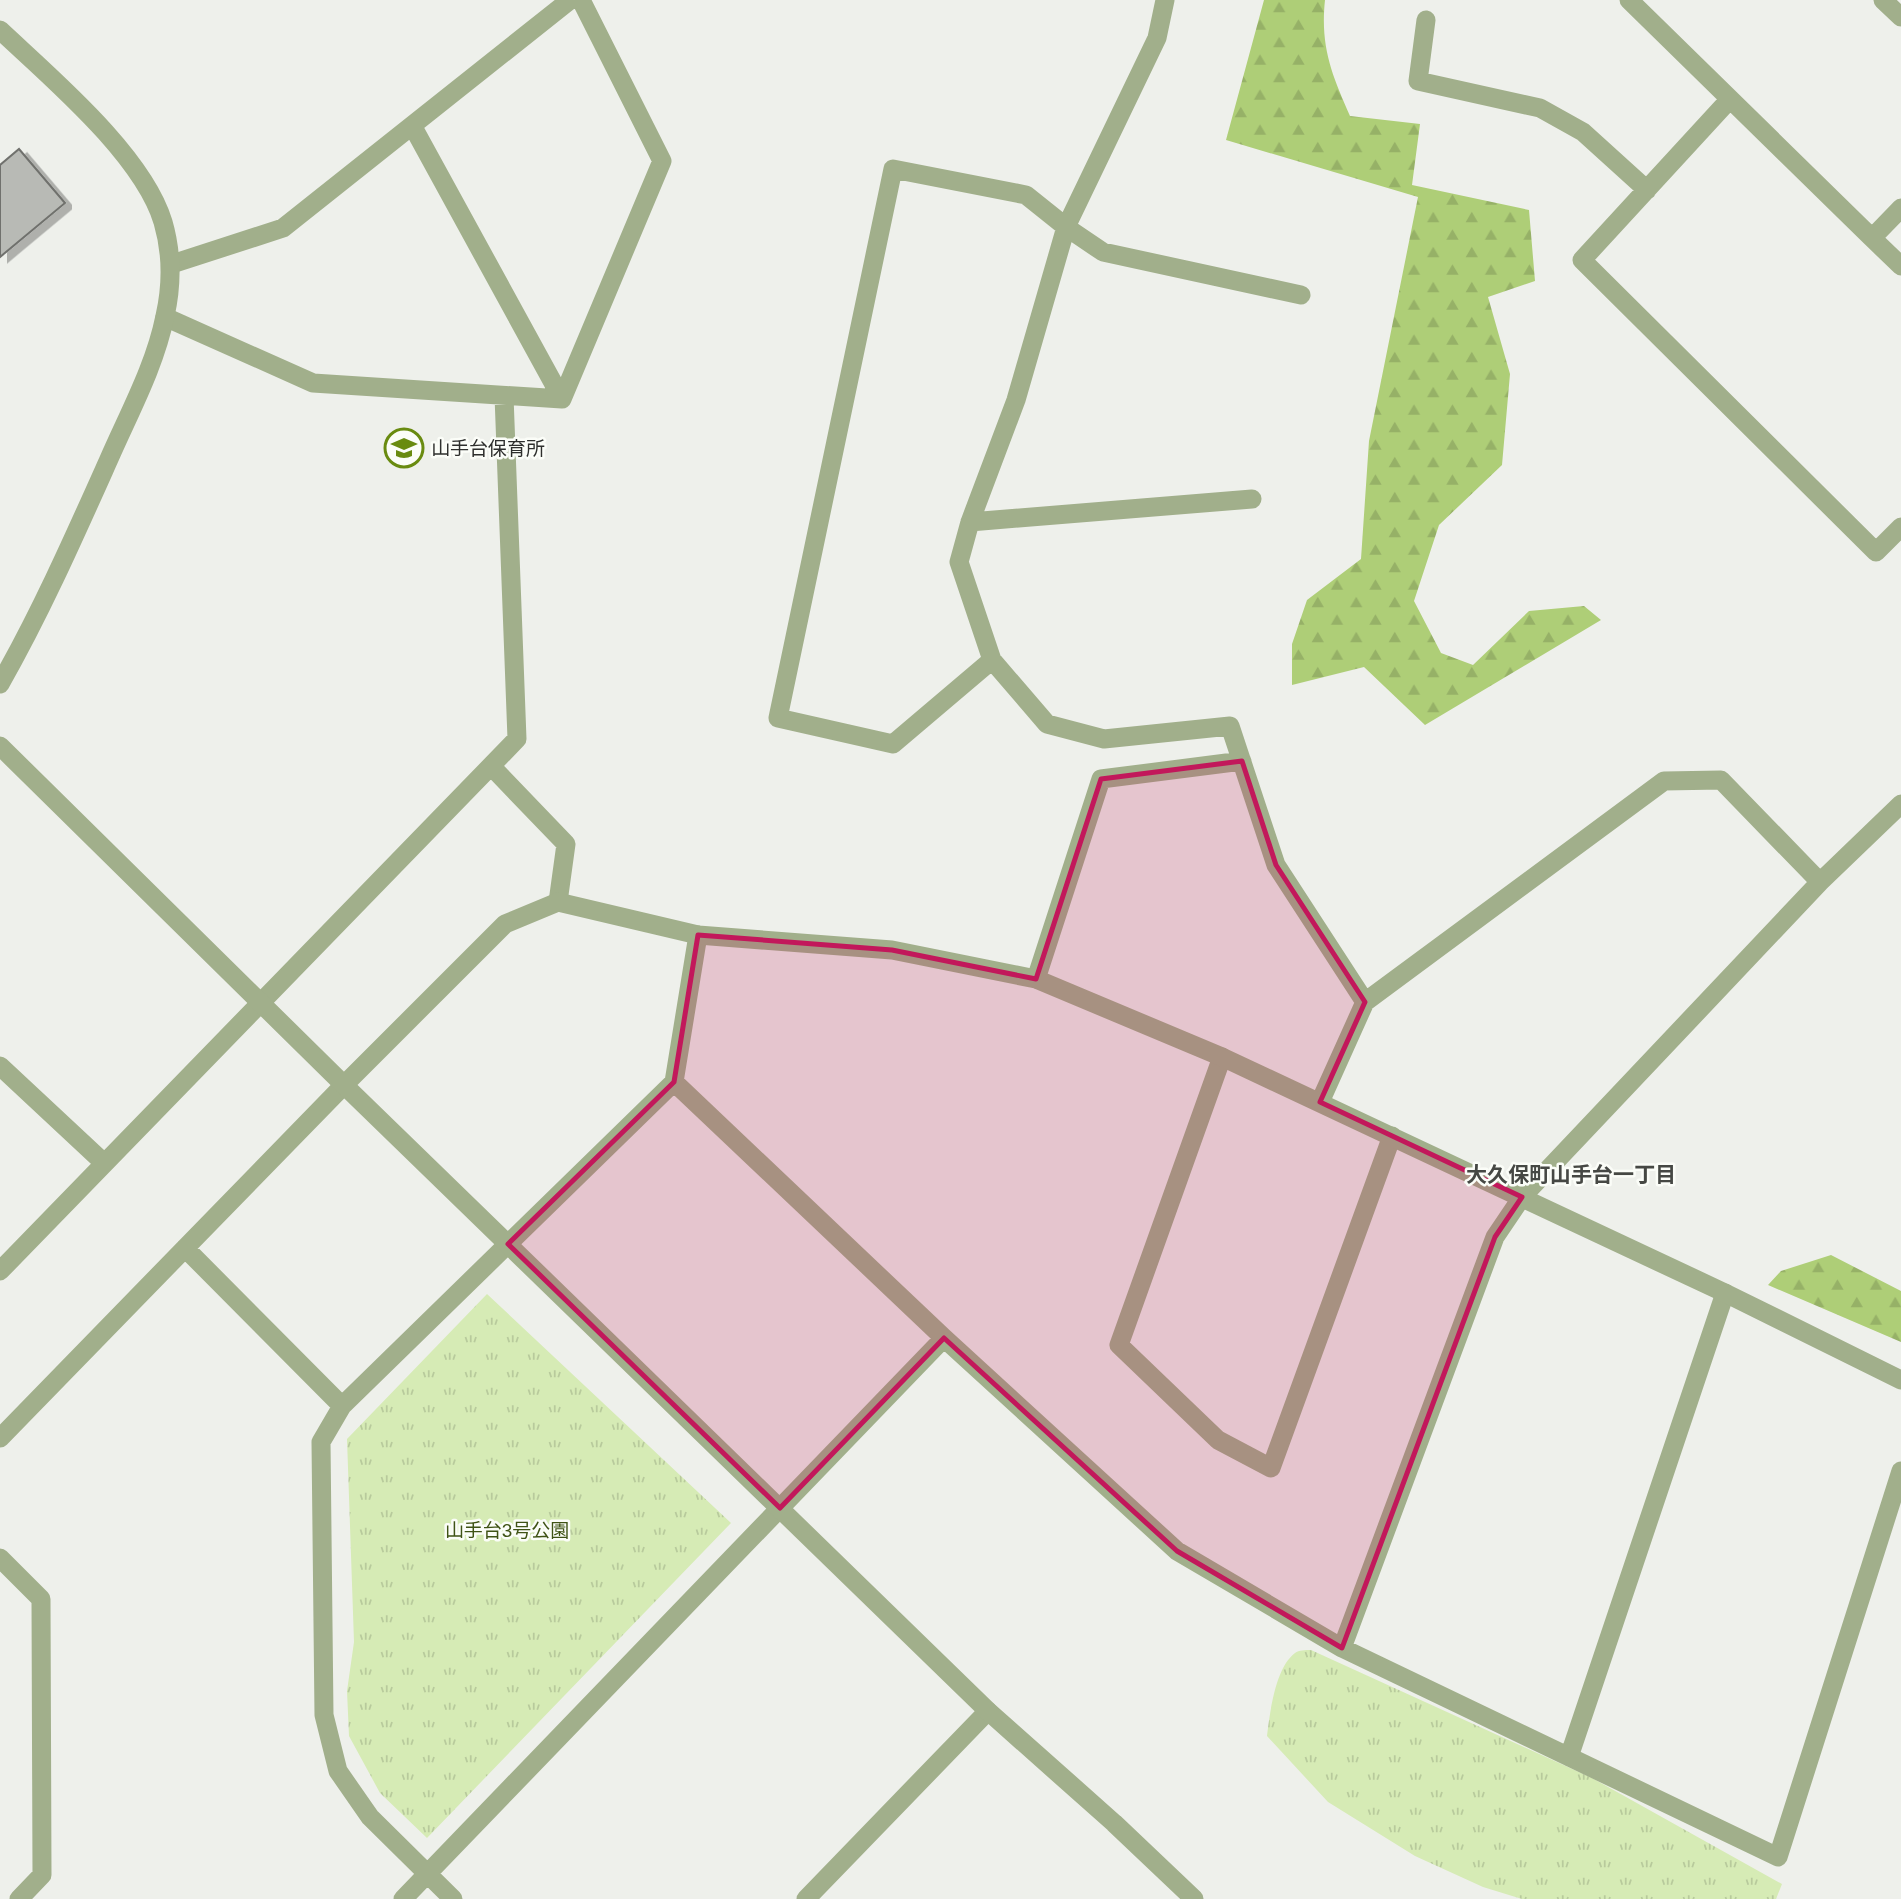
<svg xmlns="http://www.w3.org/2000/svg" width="1901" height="1899" viewBox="0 0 1901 1899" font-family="Helvetica,'Noto Sans JP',sans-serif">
	<defs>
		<pattern id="forest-firs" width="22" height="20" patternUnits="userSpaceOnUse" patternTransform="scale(1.75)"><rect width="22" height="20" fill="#aece77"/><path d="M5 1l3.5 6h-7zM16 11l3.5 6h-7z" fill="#96b167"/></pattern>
		<pattern id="park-tufts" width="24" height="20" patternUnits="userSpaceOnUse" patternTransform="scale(1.75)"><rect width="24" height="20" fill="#d6ebb5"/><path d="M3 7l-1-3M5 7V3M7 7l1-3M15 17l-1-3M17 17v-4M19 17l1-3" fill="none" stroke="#b8ca9c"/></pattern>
		<filter id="shadow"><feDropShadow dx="8" dy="4.5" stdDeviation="0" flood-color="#0004"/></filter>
	</defs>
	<rect width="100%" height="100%" fill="#eef0eb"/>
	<path fill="url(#forest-firs)" d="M1264,0H1325C1320,47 1332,75 1350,116L1420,124L1412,185L1529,210L1535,281L1488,297L1510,374L1502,465L1439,525L1414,601L1441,653L1473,665L1529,611L1584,606L1601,620L1425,725L1364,667L1292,685V644L1307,600L1361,559L1369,441L1418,197L1226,140Z
		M1831,1255L1901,1291V1342L1768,1285L1781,1271Z"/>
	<path fill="url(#park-tufts)" d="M487,1294L731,1523L427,1838L380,1793L349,1736L347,1691L354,1642L347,1439Z
		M1311,1650L1592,1778L1782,1884L1776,1899H1522L1483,1887L1415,1856L1328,1802L1267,1736C1270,1713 1275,1668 1295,1653C1299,1650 1305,1650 1311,1650Z"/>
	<path fill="#b8bab5" stroke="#70716d" stroke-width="2" filter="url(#shadow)" d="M19,149L65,203L0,257V165Z"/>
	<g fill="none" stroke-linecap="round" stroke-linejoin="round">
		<path stroke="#a1af8b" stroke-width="19" d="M1165,0L1157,38L1066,227L1016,400L970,522L959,562L992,660L1047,724L1104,739L1230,726L1276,865L1365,1002
			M1629,0L1872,238
			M1883,0L1901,17
			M1426,20L1418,81L1540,108L1583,132L1647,190
			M1730,99L1582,260L1876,552L1901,527
			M413,127L562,399
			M1901,208L1872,238L1901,266
			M172,264L283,228L570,0
			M165,317L313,383L562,399L662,161L581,0
			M970,522L1252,499
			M992,660L893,744L778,718L893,169L1026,195L1066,227L1103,252L1301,295
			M491,766L566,844L558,902
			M1036,979L1101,779L1242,761
			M1222,1057L1119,1345L1218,1440L1271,1468L1392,1136
			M0,1066L104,1163
			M674,1082L944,1338L1177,1551L1342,1648L1778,1857L1901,1471
			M1320,1102L1365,1002L1664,781L1721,780L1820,882
			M185,1248L342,1406L674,1082L698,935
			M0,1271L517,739L504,396
			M342,1406L321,1442L324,1715L338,1771L370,1817L453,1899
			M0,1438L344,1085
			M0,1558L41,1599L42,1875L19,1899
			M1342,1648L1495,1237L1522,1197L1820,882L1901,804
			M1569,1757L1725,1293
			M403,1899L944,1338
			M806,1899L988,1711"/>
		<path stroke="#a1af8b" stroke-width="19" d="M0,30C51,78 143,155 163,222C172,253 172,285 165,316C155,366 129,413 109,459C75,535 41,612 0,684
			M0,746L344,1085L988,1711L1114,1823L1194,1899
			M344,1085L505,924L558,902L698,935L892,950L1036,979L1222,1057L1725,1293L1901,1380"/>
	</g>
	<path fill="#c2185b" fill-opacity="0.2" stroke="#c2185b" stroke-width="5" stroke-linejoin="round" d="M1242,761L1276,865L1365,1002L1320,1102L1522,1197L1495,1237L1342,1648L1177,1551L944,1338L780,1508L508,1244L674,1082L698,935L892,950L1036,979L1101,779Z"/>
	<defs>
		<symbol id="school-ring" viewBox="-11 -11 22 22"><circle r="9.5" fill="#fbfdf8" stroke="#698b10" stroke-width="1.5"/><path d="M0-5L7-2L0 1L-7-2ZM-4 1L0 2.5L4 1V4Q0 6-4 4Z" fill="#698b10"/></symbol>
	</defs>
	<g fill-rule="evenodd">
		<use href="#school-ring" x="382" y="426" width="44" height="44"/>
	</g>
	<g text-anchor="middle" stroke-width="5" stroke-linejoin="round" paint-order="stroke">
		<g font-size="19" fill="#2e2f2d" stroke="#fbfdf8" text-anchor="start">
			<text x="431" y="455">山手台保育所</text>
		</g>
		<g font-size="19" fill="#3f5315" stroke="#fbfdf8">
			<text x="507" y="1537">山手台3号公園</text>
		</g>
		<g font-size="21" font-weight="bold" fill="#464844" stroke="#fbfdf8">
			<text x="1571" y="1182">大久保町山手台一丁目</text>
		</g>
	</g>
</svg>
